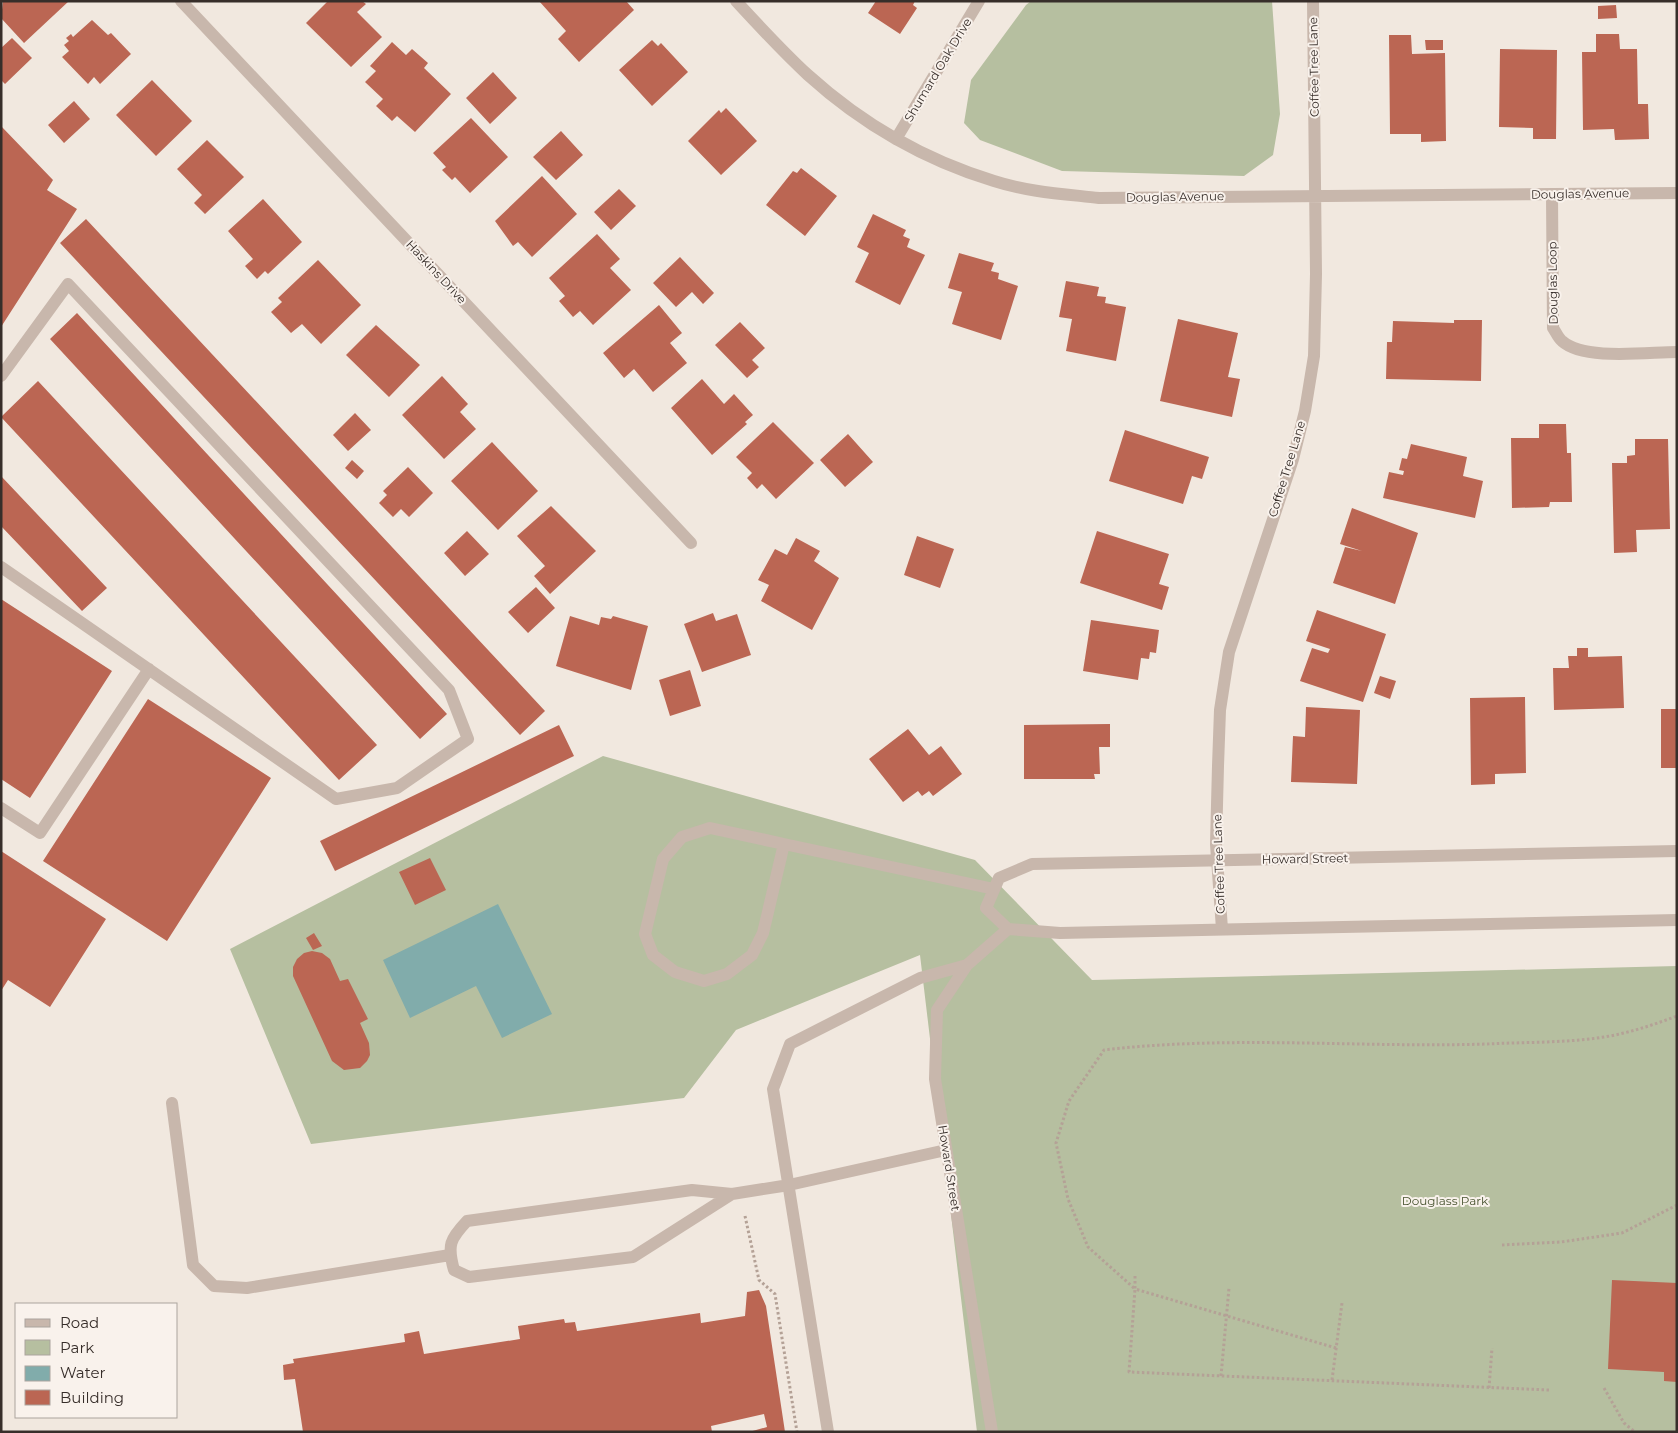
<svg xmlns="http://www.w3.org/2000/svg" width="1678" height="1433" viewBox="0 0 1678 1433" font-family="Montserrat,sans-serif">
	<rect width="100%" height="100%" fill="#f1e8df"/>
	<path fill="#b6bfa0" d="M1031,1H1272L1280,114L1273,155L1244,176L1062,171L980,140L964,123L971,80L1026,5Z
		M603,756L975,860L1092,980L1677,966V1432H977L920,955L736,1030L684,1098L311,1144L230,949Z"/>
	<path fill="#81acab" d="M498,904L552,1014L502,1038L476,986L410,1018L383,960Z"/>
	<path fill="#bb6653" d="M3,1H69L24,43L1,18Z
		M328,1H362L366,4L357,12L382,37L351,67L306,23Z
		M539,1H626L634,10L579,62L558,39L566,31Z
		M876,1H915L913,5L917,8L900,34L868,13Z
		M1616,5L1617,18L1598,19V6Z
		M92,20L108,35L111,33L131,54L100,84L94,77L88,84L62,57L69,51L64,45L69,41L66,38L71,34L73,37Z
		M1596,34H1619L1620,49H1637L1638,104H1648L1649,139L1615,140L1614,129L1583,130L1582,52H1596Z
		M1389,35H1411L1412,54L1445,53L1446,141L1421,142V134H1390Z
		M12,38L32,58L5,84L1,80V48Z
		M652,40L658,46L661,43L688,72L652,106L619,70Z
		M1425,40H1443V50H1426Z
		M392,42L406,55L412,49L428,63L424,68L451,94L415,132L397,116L392,121L376,106L383,99L365,82L376,71L370,66Z
		M1500,49L1557,50L1556,139H1533V128L1499,127Z
		M493,72L517,98L490,124L466,98Z
		M152,80L192,121L156,156L116,115Z
		M74,101L90,119L64,143L48,125Z
		M726,108L757,141L721,175L688,141L719,110L721,113Z
		M471,118L508,157L470,193L455,177L452,180L442,170L446,167L433,153Z
		M1,126L53,180L47,190L77,209L1,327Z
		M561,131L583,155L556,180L533,157Z
		M207,140L244,177L205,214L194,203L202,195L177,169Z
		M801,168L837,196L805,236L766,205L793,171L797,173Z
		M542,176L577,214L532,257L518,242L513,246L495,221Z
		M619,189L636,206L611,230L594,212Z
		M263,199L302,242L268,274L265,271L257,279L245,266L253,259L228,231Z
		M873,214L906,230L903,236L910,239L907,247L925,255L900,305L855,282L869,253L857,247Z
		M86,219L545,711L520,735L60,243Z
		M597,234L620,259L610,268L631,290L593,325L580,311L573,317L559,301L565,296L549,278Z
		M959,253L994,263L991,271L999,273L998,279L1018,286L1001,340L952,324L962,292L948,288Z
		M680,257L714,293L703,304L692,292L676,307L653,283Z
		M318,260L361,305L321,344L302,324L291,333L271,312L282,302L278,298Z
		M1066,281L1099,287L1097,296L1106,297L1105,303L1126,307L1116,361L1066,351L1072,319L1059,317Z
		M659,305L682,333L670,343L687,363L653,392L634,369L624,378L603,353Z
		M77,313L447,714L420,739L50,339Z
		M1178,319L1238,333L1228,377L1240,379L1232,417L1160,401Z
		M1454,320H1482L1481,381L1386,379L1387,342H1392L1393,321L1454,323Z
		M740,322L765,348L752,360L759,367L747,378L715,345Z
		M376,325L420,365L389,397L346,355Z
		M442,376L468,404L460,412L476,429L444,459L402,415Z
		M702,379L724,404L734,394L753,415L745,422L747,424L712,455L671,408Z
		M38,381L377,745L339,780L1,417Z
		M355,413L371,430L348,451L333,435Z
		M773,422L814,463L776,499L762,484L757,489L747,478L752,473L736,457Z
		M1539,424H1566L1567,453H1571L1572,502H1550L1549,507L1512,508L1511,438H1539Z
		M1125,430L1209,457L1202,479L1192,476L1183,504L1109,481Z
		M848,434L873,462L845,487L820,460Z
		M1635,439H1668L1670,529L1636,530L1637,552L1614,553L1612,463H1627V456L1635,455Z
		M492,442L538,491L498,530L451,481Z
		M1411,444L1467,457L1463,476L1483,481L1475,518L1383,498L1389,472L1403,475L1404,471L1399,470L1402,458L1407,459Z
		M352,460L364,471L357,479L345,468Z
		M408,467L433,493L409,517L401,509L393,517L379,503L387,495L383,491Z
		M1,476L107,588L82,611L1,526Z
		M551,506L596,551L550,594L534,576L545,566L517,536Z
		M1352,508L1418,533L1395,604L1333,583L1345,547L1362,551L1340,544Z
		M467,531L489,554L465,576L444,553Z
		M1097,531L1169,554L1159,584L1169,587L1162,610L1080,583Z
		M917,536L954,549L940,588L904,575Z
		M796,538L820,551L814,561L839,578L812,630L761,601L769,585L758,580L775,549L787,555Z
		M536,587L555,608L528,633L508,612Z
		M1,599L112,671L30,798L1,779Z
		M1317,610L1386,634L1363,702L1300,681L1312,648L1328,653L1330,649L1306,641Z
		M713,613L716,621L737,614L751,655L702,672L684,624Z
		M570,616L599,625L601,617L611,619L613,616L648,626L631,690L556,666Z
		M1091,620L1159,630L1156,653L1150,652L1149,659L1141,658L1138,680L1083,671Z
		M1577,648H1588V657L1622,656L1624,708L1554,710L1553,668H1569L1568,656H1577Z
		M690,670L701,706L670,716L659,680Z
		M1380,676L1396,681L1390,699L1374,693Z
		M1525,697L1526,773L1495,774V784L1471,785L1470,698Z
		M148,699L271,778L167,941L43,861Z
		M1306,707L1360,710L1357,784L1291,782L1293,736L1305,737Z
		M1661,709H1677V768H1661Z
		M1110,724V747H1099L1100,774H1094L1095,779H1024V725Z
		M559,725L574,756L335,871L320,841Z
		M908,729L929,755L941,746L962,774L933,796L929,791L922,796L918,791L903,802L869,759Z
		M1,851L106,919L50,1007L8,980L1,991Z
		M430,858L446,890L415,905L399,872Z
		M314,933L322,946L313,950L306,938Z
		M312,951L322,953L330,959L340,981L348,979L368,1019L360,1023L369,1043L370,1055L367,1061L360,1068L344,1070L332,1061L293,976V967L297,959L304,953Z
		M1612,1280L1677,1283V1382L1664,1381V1372L1608,1369Z
		M759,1290L766,1306L785,1432H749L767,1427L764,1414L711,1426L712,1432H303L295,1379L284,1380L283,1365L294,1363L293,1359L405,1342L404,1334L419,1331L424,1354L520,1339L518,1326L564,1319L565,1323L575,1322L577,1331L700,1313L701,1323L745,1316L747,1292Z"/>
	<g fill="none" stroke-linecap="round" stroke-linejoin="round">
		<path stroke="#b4a196" stroke-width="3" stroke-dasharray="2.5 2.5" stroke-linecap="butt" d="M745,1216L759,1280L775,1294L797,1432
			M1502,1245L1561,1242L1622,1233L1677,1205
			M1135,1276V1289L1336,1348
			M1221,1376L1229,1288
			M1332,1380L1342,1303
			M1489,1388L1492,1348
			M1604,1388L1624,1423L1635,1432
			M1549,1390L1129,1372L1135,1289L1088,1247L1068,1199L1056,1143L1069,1101L1104,1050C1231,1035 1359,1048 1487,1044C1525,1042 1566,1043 1604,1037C1629,1033 1653,1025 1677,1016"/>
		<path stroke="#c8b7ac" stroke-width="12" d="M181,1L691,543
			M736,1C759,26 783,52 808,75C861,123 925,160 994,181C1028,192 1064,194 1099,198L1677,193
			M896,139L979,1
			M1552,195L1553,328C1556,332 1558,338 1562,341C1584,361 1648,352 1677,352
			M1,376L68,284L449,690L468,739L397,788L336,799L1,567
			M1,808L40,833L149,669
			M784,844L763,933L752,955L727,974L704,981L675,972L653,955L645,934L663,859L682,837L710,828L784,844L994,889
			M1677,851L1032,864L999,878L986,908L1008,929L1060,933L1677,920
			M1222,929L1216,844L1218,766L1220,710L1229,652L1293,459L1305,411L1314,356L1316,274L1313,1
			M172,1103L193,1265L214,1286L247,1288L450,1255
			M732,1194L633,1257L469,1277L454,1270C447,1245 450,1239 467,1221L692,1190L732,1194L789,1185L946,1150
			M828,1432L773,1089L790,1044L920,978L967,965
			M992,1432L935,1079L937,1010L967,965L1008,929"/>
	</g>
	<g text-anchor="middle" stroke-width="4" stroke-linejoin="round" paint-order="stroke">
		<g font-size="12" fill="#372e2a" stroke="#f9f2ec">
			<text transform="translate(1314 67) rotate(-91)" y="4">Coffee Tree Lane</text>
			<text transform="translate(938 70) rotate(-59)" y="4">Shumard Oak Drive</text>
			<text transform="translate(1580 194) rotate(-1)" y="4">Douglas Avenue</text>
			<text transform="translate(1175 197) rotate(-1)" y="4">Douglas Avenue</text>
			<text transform="translate(436 272) rotate(47)" y="4">Haskins Drive</text>
			<text transform="translate(1553 283) rotate(-91)" y="4">Douglas Loop</text>
			<text transform="translate(1287 469) rotate(-73)" y="4">Coffee Tree Lane</text>
			<text transform="translate(1305 859) rotate(-1)" y="4">Howard Street</text>
			<text transform="translate(1219 864) rotate(-92)" y="4">Coffee Tree Lane</text>
			<text transform="translate(949 1168) rotate(81)" y="4">Howard Street</text>
		</g>
		<g font-size="12" fill="#485330" stroke="#f9f2ec">
			<text x="1445" y="1205">Douglass Park</text>
		</g>
	</g>
	<rect width="1678" height="1433" fill="none" stroke="#372e2a" stroke-width="5"/>
	<rect x="15" y="1303" width="162" height="115" fill="#f9f2ec" stroke="#aba49e"/>
	<rect x="25" y="1319" width="25" height="8" fill="#c8b7ac" stroke="#aba49e"/>
	<text x="60" y="1328" font-size="15" fill="#372e2a">Road</text>
	<rect x="25" y="1340" width="25" height="15" fill="#b6bfa0" stroke="#aba49e"/>
	<text x="60" y="1353" font-size="15" fill="#372e2a">Park</text>
	<rect x="25" y="1366" width="25" height="15" fill="#81acab" stroke="#aba49e"/>
	<text x="60" y="1378" font-size="15" fill="#372e2a">Water</text>
	<rect x="25" y="1390" width="25" height="15" fill="#bb6653" stroke="#aba49e"/>
	<text x="60" y="1403" font-size="15" fill="#372e2a">Building</text>
</svg>
